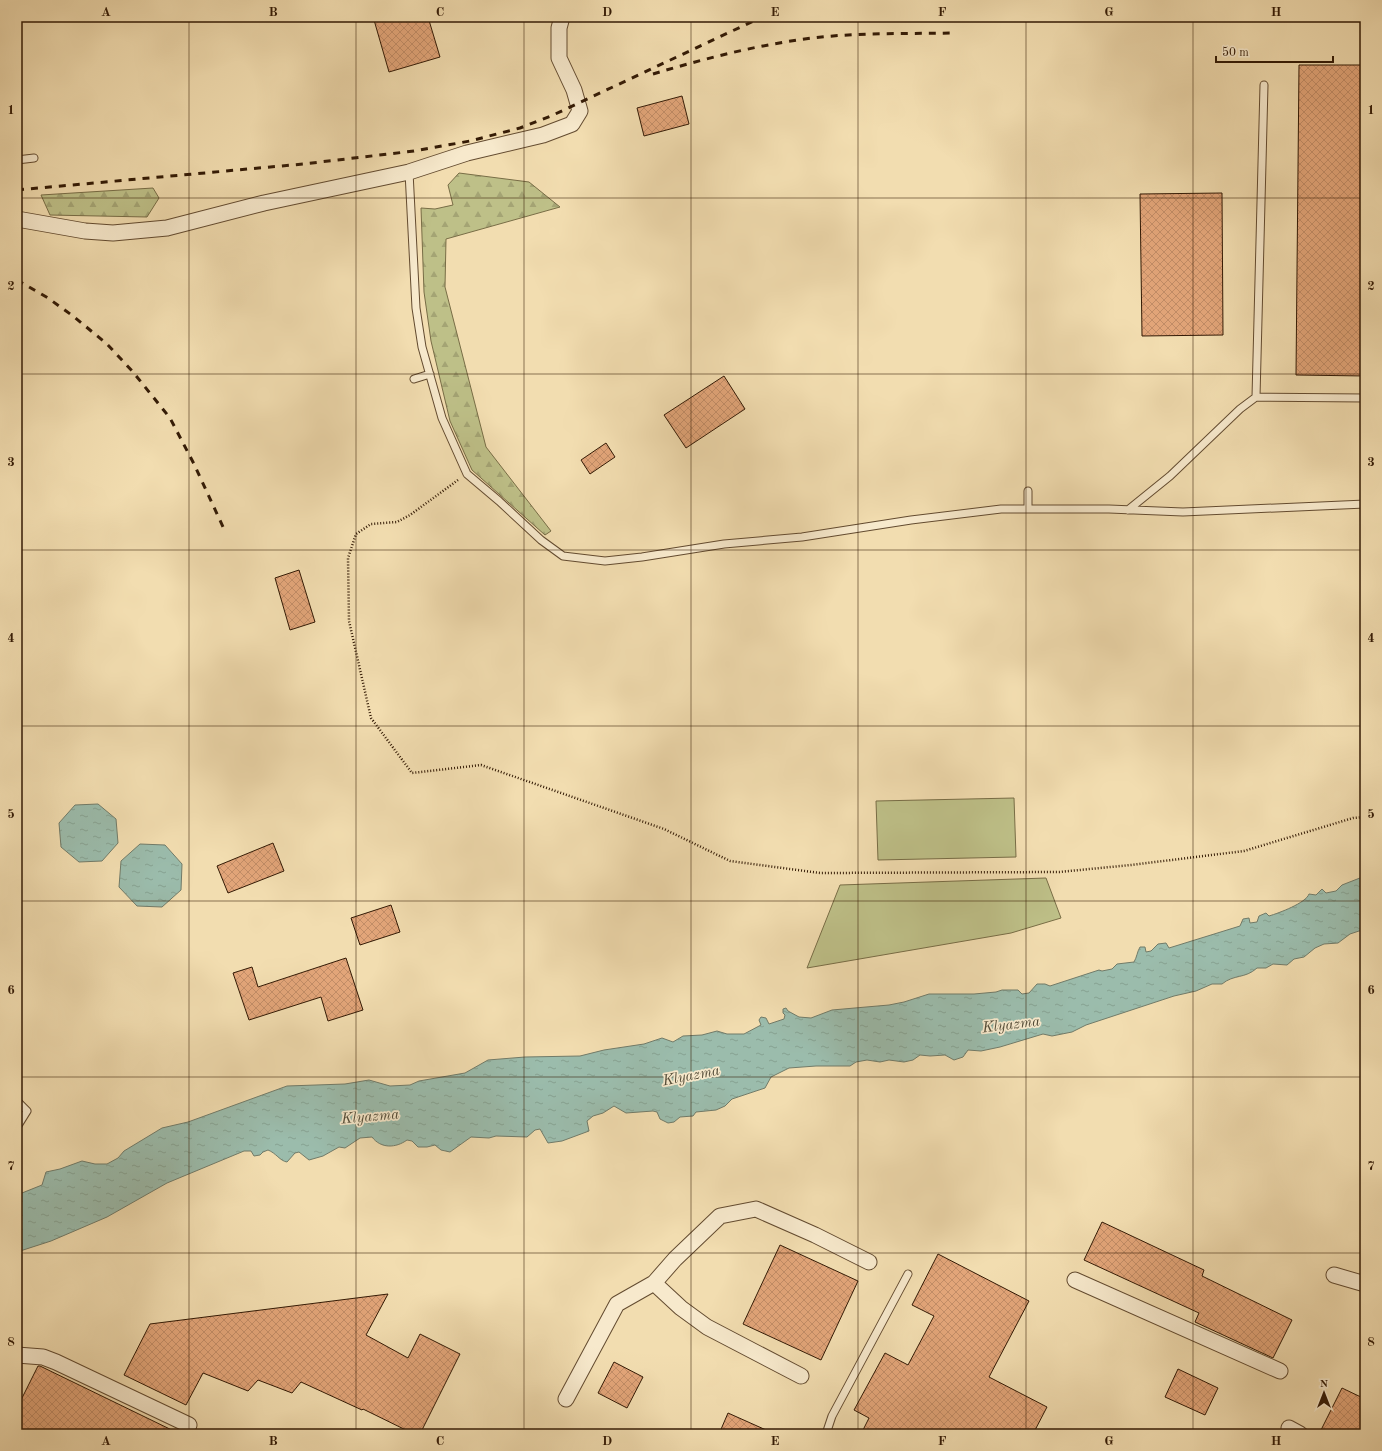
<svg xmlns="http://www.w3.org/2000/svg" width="1382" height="1451" viewBox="0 0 1382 1451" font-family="'Old Standard TT',serif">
	<defs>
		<pattern id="forest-firs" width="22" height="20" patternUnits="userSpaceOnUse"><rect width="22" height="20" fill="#bec088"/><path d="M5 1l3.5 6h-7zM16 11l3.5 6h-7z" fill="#a4a474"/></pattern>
		<pattern id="water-ripples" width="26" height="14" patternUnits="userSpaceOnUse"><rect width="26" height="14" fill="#9bbcac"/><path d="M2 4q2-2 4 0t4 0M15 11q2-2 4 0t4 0" fill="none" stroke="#86a192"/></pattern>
		<pattern id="building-cross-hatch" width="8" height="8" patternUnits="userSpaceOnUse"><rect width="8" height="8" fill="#e2a579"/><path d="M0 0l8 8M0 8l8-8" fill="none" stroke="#c28d67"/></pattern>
	</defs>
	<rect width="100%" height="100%" fill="#f2ddb0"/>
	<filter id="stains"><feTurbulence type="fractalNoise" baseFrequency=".005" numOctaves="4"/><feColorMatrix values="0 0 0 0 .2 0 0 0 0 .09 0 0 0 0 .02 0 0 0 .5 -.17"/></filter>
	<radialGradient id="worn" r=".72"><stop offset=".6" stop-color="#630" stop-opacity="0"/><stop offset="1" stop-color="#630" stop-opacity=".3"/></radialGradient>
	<path fill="#bec088" stroke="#786d46" d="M1014,798L1016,857L878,860L876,801Z
		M1046,878L1061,918L1011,933L807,968L840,885Z"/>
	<path fill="url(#forest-firs)" stroke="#786d46" d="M459,173L529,182L560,207L446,239L445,287L486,447L551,531L545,535L472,470L450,421L431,341L424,292L421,208L435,209L453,205L448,185Z
		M153,188L159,198L147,217L50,215L41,195Z"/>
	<path fill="url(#water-ripples)" stroke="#717b69" d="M98,804L116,819L118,843L102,861L79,862L61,847L59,823L75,805Z
		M140,844L165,845L182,864L181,890L162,907L137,906L119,887L121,861Z
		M1365,876V929L1350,934L1338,943L1324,944L1315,948L1304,957L1294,959L1287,965L1273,964L1266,968H1257C1245,979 1234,974 1222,984H1212L1196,991L1174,996L1086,1025L1072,1032L1052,1036L1043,1034L1000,1047L981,1051L968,1050L963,1057L954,1060L945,1055L930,1056L920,1055L913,1060L904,1062L889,1060L880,1062L867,1060L856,1062L850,1066H816L789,1068L771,1077L765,1088L732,1099L725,1106L716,1110L696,1112L693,1116L680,1117L674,1122L668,1123L660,1119L657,1112L653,1111L626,1113L614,1106L603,1113L593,1116L587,1121L589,1131L562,1141L548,1143L540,1129L535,1130L527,1137L496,1136L489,1138L471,1137L450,1152L441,1150L435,1145L427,1147H418L412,1141L407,1140C396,1148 381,1149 372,1137L360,1138L345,1148L339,1147L323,1156L309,1160L299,1152L295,1153L287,1162C280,1161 276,1153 268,1150L263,1152L260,1155L254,1156L251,1151H244L167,1183L107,1217L51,1241L17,1252V1195L42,1185L46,1172L60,1169L82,1161L95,1164H107L118,1158L124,1151L162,1128L188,1122L287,1086L345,1084L369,1080L390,1086L410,1085L419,1081L465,1073L488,1060L525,1057L580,1056L604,1050L644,1044L662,1038L673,1042L683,1036L702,1035L717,1031L727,1034H744L761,1025L759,1020L761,1017L766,1018L769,1024L784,1019L785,1015L783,1013V1009L786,1008L788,1011L799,1017L811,1018L832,1010L889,1005L904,1002L929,994H974L996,992L1002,990H1018L1022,994L1029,993L1037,984H1045L1050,986L1099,970L1102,971L1112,969L1117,964L1134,962C1137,957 1137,952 1140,947H1145L1146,952L1151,951L1158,944L1166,943L1169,948L1240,926L1243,919L1249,918L1250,923L1257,922L1259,916L1266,913L1269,916C1279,913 1306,903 1309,894L1316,895L1322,889L1326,893L1336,891L1342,885Z"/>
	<path fill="url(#building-cross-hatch)" stroke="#331a05" d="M385,17H428L440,57L389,72L374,20Z
		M1299,65H1365V376L1296,375Z
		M682,96L689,124L644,136L637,108Z
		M1222,193L1223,335L1142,336L1140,194Z
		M724,376L745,409L686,448L664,415Z
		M606,443L615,457L590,474L581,460Z
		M299,570L315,622L290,630L275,578Z
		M273,843L284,871L228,893L217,866Z
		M391,905L400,932L360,945L351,918Z
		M346,958L363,1010L328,1021L321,997L249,1020L233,973L252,967L258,987Z
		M1102,1222L1204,1270L1202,1276L1292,1320L1273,1358L1195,1322L1199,1313L1084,1260Z
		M780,1245L858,1281L821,1360L743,1324Z
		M938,1254L1029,1301L989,1377L1047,1407L1033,1434H900L892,1430L890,1434H861L869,1418L854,1410L885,1353L908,1365L934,1316L912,1305Z
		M388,1294L366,1335L408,1358L420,1334L460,1354L420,1434H414L363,1409L362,1410L301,1382L292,1393L258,1380L248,1391L203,1373L186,1405L124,1375L150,1324Z
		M614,1362L643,1377L627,1408L598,1393Z
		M38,1366H40L180,1434H17V1408Z
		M1178,1369L1218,1388L1205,1415L1165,1397Z
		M1342,1388L1365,1399V1434H1319Z
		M728,1413L775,1434H719Z"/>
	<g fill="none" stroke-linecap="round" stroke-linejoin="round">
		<defs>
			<path id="lane" d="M17,160L34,158
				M409,172L416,308L422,347L442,418L467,474L499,501L541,540L563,556L605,561L642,557L724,544L802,537L911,520L1001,509H1109L1183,512L1365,504
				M414,379L430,374
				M1256,397L1264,85
				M1028,509V491
				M1128,510L1170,476L1240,409L1256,397L1365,398
				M17,1101L27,1111L17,1127
				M826,1434L832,1416L908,1274"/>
			<path id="street" d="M17,219L85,231L113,233L167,228L264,203L409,172L467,153L543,135L572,124L580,111L574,90L559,58V28L562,17
				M1334,1275L1365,1284
				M1075,1280L1280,1371
				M654,1283L681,1308L707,1327L801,1376
				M17,1355L43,1357L56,1362L189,1425
				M566,1399L617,1304L654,1283L675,1259L720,1216L756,1209L815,1235L869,1262
				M1289,1428L1300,1434"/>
		</defs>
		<use href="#lane" stroke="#634b30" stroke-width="9"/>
		<use href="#street" stroke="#634b30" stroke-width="17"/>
		<path stroke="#331a05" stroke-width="2.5" stroke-dasharray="1 2" stroke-linecap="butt" d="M458,480L410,515L397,522L371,524L356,534L348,558L349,621L371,718L412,773L481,765L664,829L730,861L820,873L1059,872L1131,865L1244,851L1353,818L1365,817"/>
		<use href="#lane" stroke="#f7e9cc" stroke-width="7"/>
		<use href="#street" stroke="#f7e9cc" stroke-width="15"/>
		<path stroke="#331a05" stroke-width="3" stroke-dasharray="7 7" stroke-linecap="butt" d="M653,74C700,60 749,47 798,40C849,32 902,34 953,33
			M17,190L303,164L414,151L470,141L520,128L551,116L762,17
			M17,280L48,298L73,316L107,344L133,372L170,418L194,464L224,529"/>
	</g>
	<path fill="none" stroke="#331a05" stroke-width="1" stroke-opacity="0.55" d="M189,17V1434M356,17V1434M524,17V1434M691,17V1434M858,17V1434M1026,17V1434M1193,17V1434M17,198H1365M17,374H1365M17,550H1365M17,726H1365M17,901H1365M17,1077H1365M17,1253H1365"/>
	<g text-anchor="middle" stroke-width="3.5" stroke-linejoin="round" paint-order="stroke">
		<g font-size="15" font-style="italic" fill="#524b37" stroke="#f7e9cc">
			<text transform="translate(1011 1024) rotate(-7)" y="5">Klyazma</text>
			<text transform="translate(691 1075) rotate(-11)" y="5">Klyazma</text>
			<text transform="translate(370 1116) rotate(-5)" y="5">Klyazma</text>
		</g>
	</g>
	<rect width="1382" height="1451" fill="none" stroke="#f2ddb0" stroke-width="44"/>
	<g transform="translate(1324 1393)" stroke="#f7e9cc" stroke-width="3" paint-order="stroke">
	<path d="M0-3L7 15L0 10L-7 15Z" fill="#331a05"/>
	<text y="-6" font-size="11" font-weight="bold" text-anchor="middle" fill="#331a05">N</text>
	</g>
	<path d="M1216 56v6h117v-6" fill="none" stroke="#331a05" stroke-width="2"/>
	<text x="1222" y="56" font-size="12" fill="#331a05" stroke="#f7e9cc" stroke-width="3" paint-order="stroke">50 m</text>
	<rect x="22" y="22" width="1338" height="1407" fill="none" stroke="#331a05" stroke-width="1.5"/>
	<g font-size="13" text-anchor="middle" font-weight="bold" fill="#331a05">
		<text x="106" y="16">A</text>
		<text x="273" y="16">B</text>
		<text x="440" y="16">C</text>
		<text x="607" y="16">D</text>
		<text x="775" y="16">E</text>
		<text x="942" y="16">F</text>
		<text x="1109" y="16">G</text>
		<text x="1276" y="16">H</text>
		<text x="11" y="114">1</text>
		<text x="1371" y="114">1</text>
		<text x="11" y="290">2</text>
		<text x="1371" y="290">2</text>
		<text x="11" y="466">3</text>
		<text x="1371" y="466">3</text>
		<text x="11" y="642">4</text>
		<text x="1371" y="642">4</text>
		<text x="11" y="818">5</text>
		<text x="1371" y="818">5</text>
		<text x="11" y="994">6</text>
		<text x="1371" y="994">6</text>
		<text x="11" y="1170">7</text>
		<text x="1371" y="1170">7</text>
		<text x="11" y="1346">8</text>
		<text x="1371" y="1346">8</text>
		<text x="106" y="1445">A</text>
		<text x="273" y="1445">B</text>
		<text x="440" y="1445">C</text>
		<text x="607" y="1445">D</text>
		<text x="775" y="1445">E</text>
		<text x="942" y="1445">F</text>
		<text x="1109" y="1445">G</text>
		<text x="1276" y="1445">H</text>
	</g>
	<rect width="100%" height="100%" filter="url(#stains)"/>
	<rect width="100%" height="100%" fill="url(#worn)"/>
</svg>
